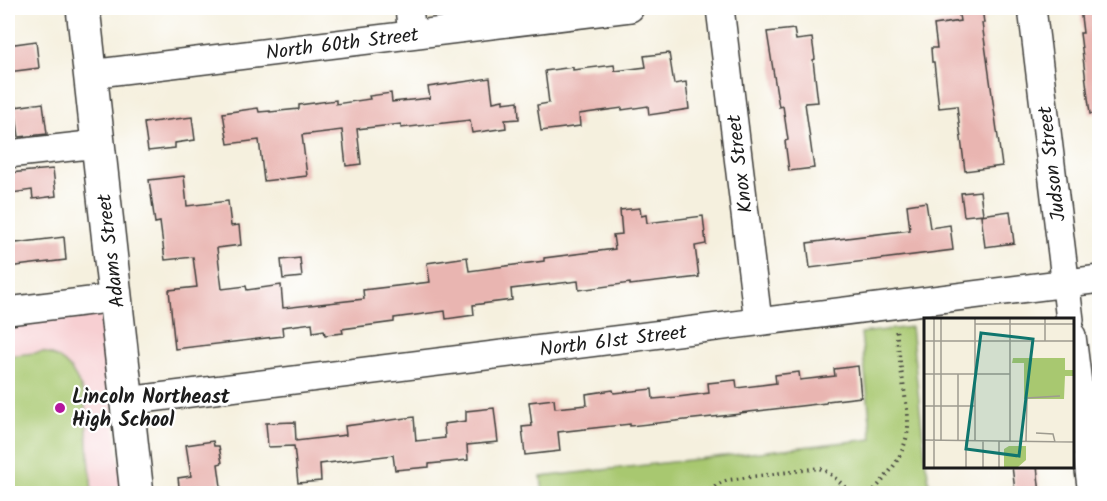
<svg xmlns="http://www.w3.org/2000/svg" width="1107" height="501" viewBox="0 0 1107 501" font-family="Kalam,sans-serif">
	<rect width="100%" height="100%" fill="#fff"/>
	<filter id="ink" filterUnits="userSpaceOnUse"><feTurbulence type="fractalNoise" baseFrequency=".0167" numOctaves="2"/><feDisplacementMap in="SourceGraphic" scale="12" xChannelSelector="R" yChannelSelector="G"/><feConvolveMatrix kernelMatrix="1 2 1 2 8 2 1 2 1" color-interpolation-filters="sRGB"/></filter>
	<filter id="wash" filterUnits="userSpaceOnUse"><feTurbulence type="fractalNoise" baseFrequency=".008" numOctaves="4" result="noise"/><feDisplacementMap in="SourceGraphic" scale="24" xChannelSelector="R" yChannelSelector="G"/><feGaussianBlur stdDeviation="1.35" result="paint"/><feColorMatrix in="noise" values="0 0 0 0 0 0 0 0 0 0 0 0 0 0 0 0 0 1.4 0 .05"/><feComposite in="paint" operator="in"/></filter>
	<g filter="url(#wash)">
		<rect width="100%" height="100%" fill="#f5f0de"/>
		<path fill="#f7cfd2" d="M101,311L123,493H8V322Z"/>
		<path fill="#a8c870" stroke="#627246" stroke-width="1.5" d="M911,327L925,455L926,466L927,467L930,493H543L541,477L872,439L861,333Z
			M43,352C67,358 75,373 84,395L92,493H8V356Z"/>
		<g id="blocks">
			<path fill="#e9b5b1" d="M974,8H982L984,23H982L1002,166L965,171L957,106L939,108L934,62H932L931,48H937L934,25L960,21L958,9Z
				M1080,8H1100V113L1090,114L1080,33H1083Z
				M794,29L796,40L812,38L815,59L813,60L818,102L805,103L814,168L789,171L785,141L788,140L783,106L779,107L767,32Z
				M36,41L39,68L8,72V45Z
				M669,53L674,84L686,82L689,109L649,115L648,106L622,110V108L579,114L580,126L541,131L537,105L549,103L545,71L573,67V70L614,65L615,71L646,67L644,56Z
				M490,78L493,102L503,100V103L518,101L519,119L505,120L506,128L472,133L470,120L401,128V124L357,129L361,164L346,166L342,130L302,135L307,176L264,181L259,140L228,144L223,113L258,108L259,112L270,111V112L299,109V105L336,100V104L370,99L369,96L391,93L392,102L430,98L428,87Z
				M43,103L47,134L19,137L15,107Z
				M192,117L195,140L175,143V148L148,151L144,123Z
				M53,169L56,196L33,199L32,190L12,193L9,173Z
				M184,176L187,206L228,201L231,226L239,225L241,245L217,248L222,289L246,286L247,290L281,285L283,308L364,299L363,290L430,282L427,263L467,257L469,271L544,261V258L615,249L613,235L622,234L620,210L640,208L641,216L646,215L647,223L703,216L706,244L695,246L699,277L630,285V283L579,290L578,281L511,289L512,300L473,305L474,315L446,319L445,311L394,318V322L342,329L343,333L325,335L324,330L313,332L312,323L282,327L283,336L175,349L169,290L197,287L193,257L165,260L160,222L155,223L149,180Z
				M980,191L983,214L964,216L961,193Z
				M926,202L930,228L950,225L953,250L810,268L807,243L910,230L907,205Z
				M1010,211L1014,243L985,247L981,215Z
				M64,237L66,260L8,267V244Z
				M300,258L302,277L283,279L281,260Z
				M858,366L861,397L827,401L826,403L740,413V414L630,426V424L558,432L560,451L525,455L522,427L532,426L529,402L554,399L555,408L587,405L586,394L613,390L614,393L652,389L653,399L678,397L709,393L708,383L736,380L737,388L776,383L775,375L799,372L800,380L835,376L834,369Z
				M494,408L498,442L467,445L468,460L429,464V467L395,470L393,455L320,464L321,481L298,483L294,446L268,447L266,423L295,422L296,441L346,435L345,426L414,417L416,441L445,438L444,424L466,421V411Z
				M213,441L214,446H219L222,463L218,464L222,494H180L178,478L191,476L186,445Z
				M1012,466H1037L1040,494H1020L1019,491H1015Z"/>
		</g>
	</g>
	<g filter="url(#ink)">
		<use href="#blocks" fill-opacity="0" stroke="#3d3c39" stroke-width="1.5"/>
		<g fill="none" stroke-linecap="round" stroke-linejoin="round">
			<defs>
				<path id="minor" d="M409,8L412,34
					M720,8L758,321
					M1032,8L1070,320
					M90,74L630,8
					M8,154L98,144
					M8,311L115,298
					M1072,336L1092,494
					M127,401L1100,279"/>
				<path id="major" d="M83,8L137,494"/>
			</defs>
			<use href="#minor" stroke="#3d3c39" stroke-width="30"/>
			<use href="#major" stroke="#3d3c39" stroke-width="36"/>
			<path stroke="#3d3c39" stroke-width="4" stroke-dasharray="1.5 4.5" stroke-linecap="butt" d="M705,494L718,484L728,480L819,468L829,473L854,494
				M870,494C886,478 902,459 907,435C910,420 906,404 904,389C901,369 898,349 896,328"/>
			<use href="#minor" stroke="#fff" stroke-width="27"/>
			<use href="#major" stroke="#fff" stroke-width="33"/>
		</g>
	</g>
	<circle fill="#b5179e" stroke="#fff" stroke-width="2" cx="60" cy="408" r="6"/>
	<g text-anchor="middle" stroke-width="4.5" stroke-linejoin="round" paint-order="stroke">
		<g font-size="20" fill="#1c1c1c" stroke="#fff">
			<text transform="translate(342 43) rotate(-7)" y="7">North 60th Street</text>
			<text transform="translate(739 164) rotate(-97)" y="7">Knox Street</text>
			<text transform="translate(1051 164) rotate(-97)" y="7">Judson Street</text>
			<text transform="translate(110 251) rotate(-97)" y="7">Adams Street</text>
			<text transform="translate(613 340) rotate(-7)" y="7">North 61st Street</text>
		</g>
		<g font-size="20" font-weight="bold" fill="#1c1c1c" stroke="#fff" text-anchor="start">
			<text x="72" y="403">Lincoln Northeast<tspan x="72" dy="23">High School</tspan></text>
		</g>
	</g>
	<g transform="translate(924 318)">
		<rect width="150" height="150" fill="#f5f0de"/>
		<path d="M89,40H141V52H150V58H141L140,81H100V45H88ZM85,128H102V142L94,149L80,150V131Z" fill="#a8c870"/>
		<path fill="none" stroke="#9e9b90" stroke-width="1.5" d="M17,0V123M86,0V123M51,6H150M0,23H150M121,23V0M0,56H86M34,56V123M0,88H51M112,115L129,116L131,124M0,122L150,124M10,123V0M51,123V0M102,123L103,80L136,78M10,150V123M42,150V123M59,150V123M75,150V123"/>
		<path fill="#0f766e" fill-opacity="0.15" stroke="#0f766e" stroke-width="3" d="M57,15L109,21L95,138L42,131Z"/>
		<rect width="150" height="150" fill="none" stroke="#1c1c1c" stroke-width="3"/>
	</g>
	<rect width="1107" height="501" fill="none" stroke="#fff" stroke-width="30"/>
</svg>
